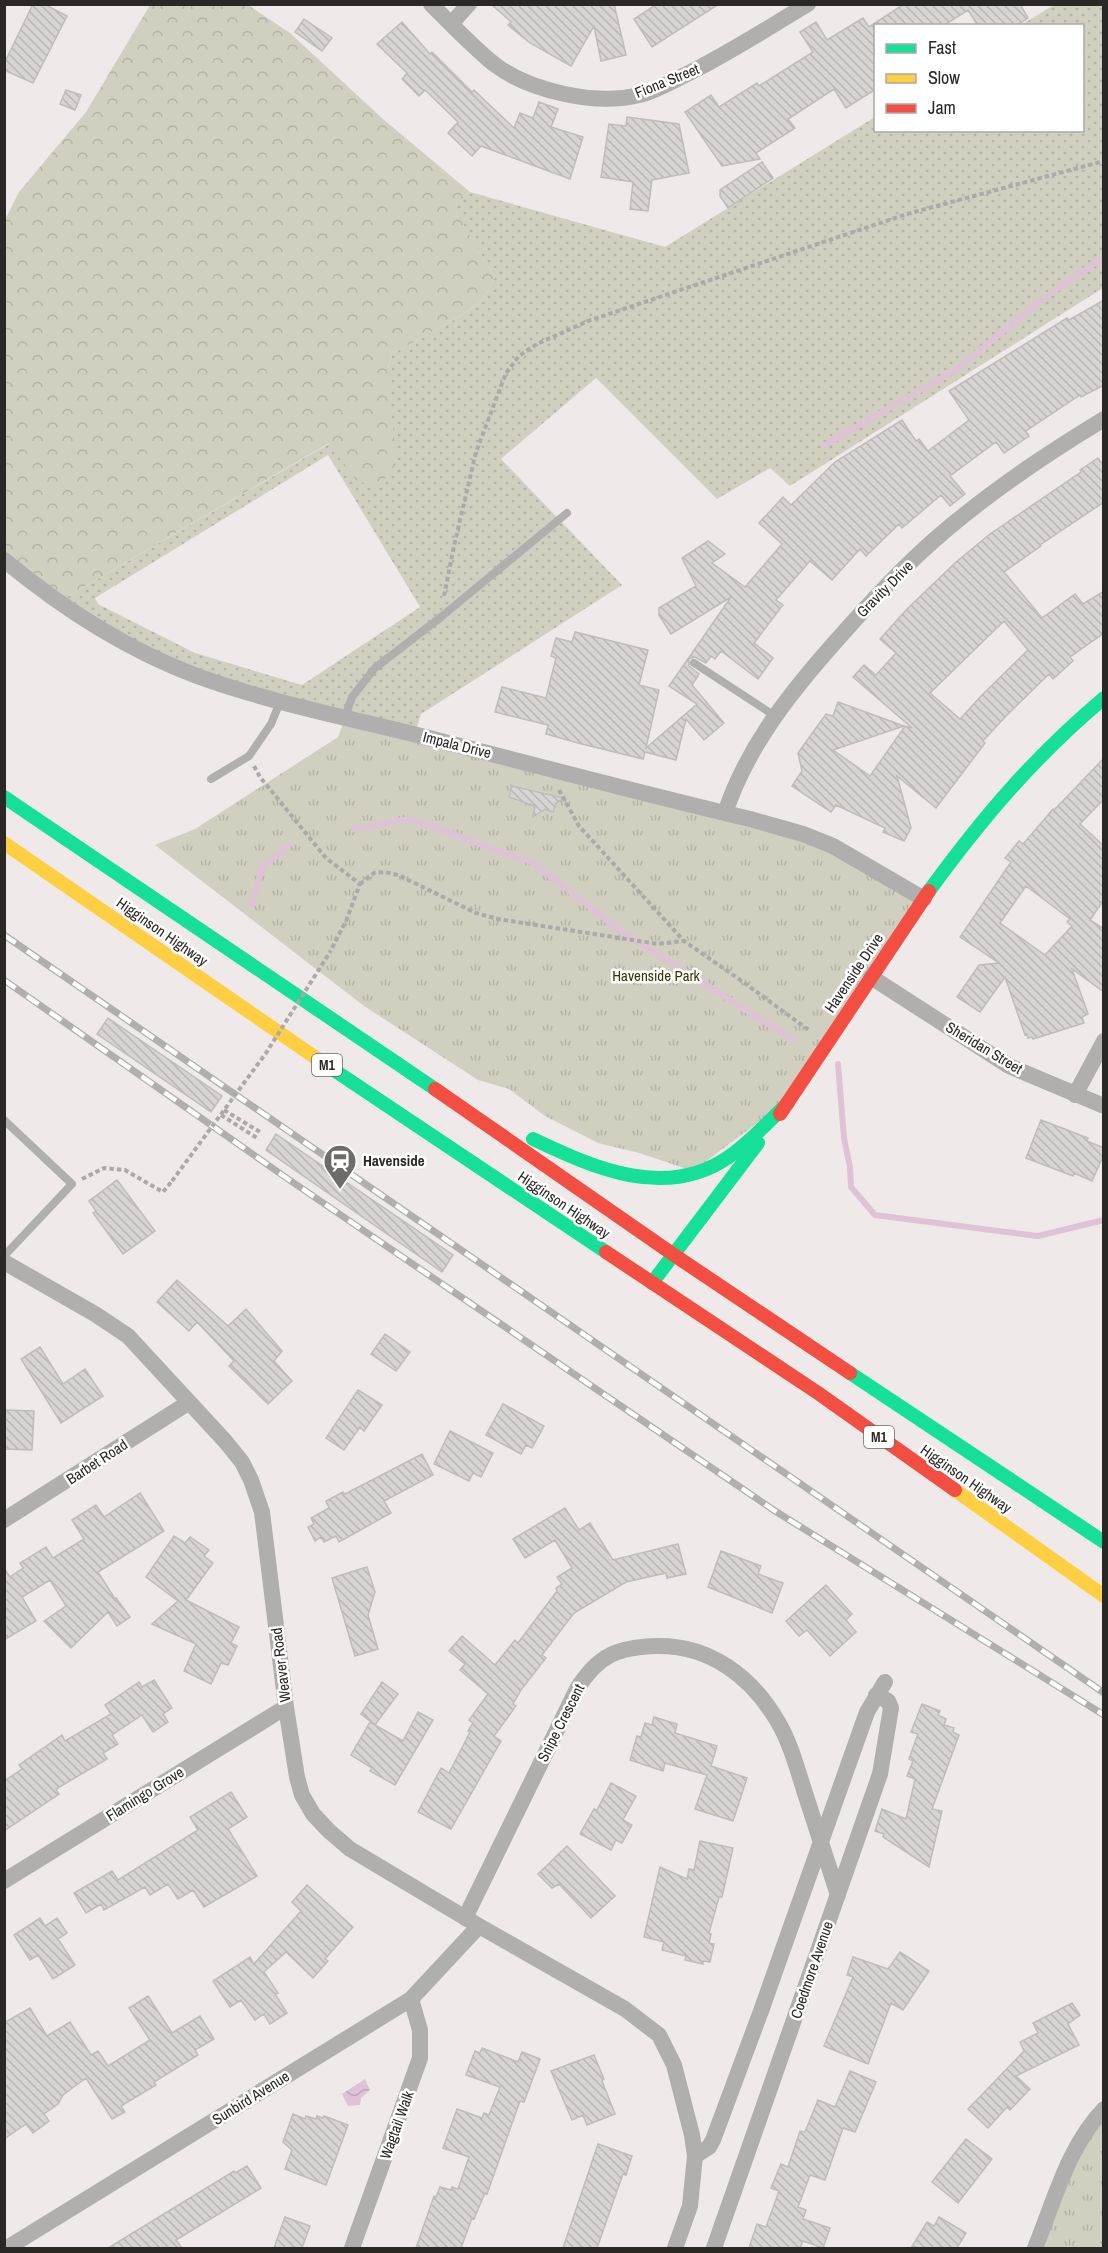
<svg xmlns="http://www.w3.org/2000/svg" width="1108" height="2253" viewBox="0 0 1108 2253" font-family="'Archivo Narrow',sans-serif">
	<defs>
		<pattern id="grass-dots" width="8" height="8" patternUnits="userSpaceOnUse" patternTransform="scale(1.5)"><rect width="8" height="8" fill="#d1d0c0"/><path d="M2 2h.1M6 6h.1" fill="none" stroke="#b4b3a5" stroke-width="1.8" stroke-linecap="round"/></pattern>
		<pattern id="forest-crowns" width="20" height="18" patternUnits="userSpaceOnUse" patternTransform="scale(1.5)"><rect width="20" height="18" fill="#d1d0c0"/><path d="M2 6a3 3 0 1 1 6 0M12 15a3 3 0 1 1 6 0" fill="none" stroke="#b4b3a5"/></pattern>
		<pattern id="park-tufts" width="24" height="20" patternUnits="userSpaceOnUse" patternTransform="scale(1.5)"><rect width="24" height="20" fill="#d1d0c0"/><path d="M3 7l-1-3M5 7V3M7 7l1-3M15 17l-1-3M17 17v-4M19 17l1-3" fill="none" stroke="#b4b3a5"/></pattern>
		<pattern id="water-waves" width="16" height="10" patternUnits="userSpaceOnUse" patternTransform="scale(1.5)"><rect width="16" height="10" fill="#dec2d5"/><path d="M0 5q4-4 8 0t8 0" fill="none" stroke="#bfa7b7"/></pattern>
		<pattern id="building-back-hatch" width="6" height="6" patternUnits="userSpaceOnUse" patternTransform="scale(1.5)"><rect width="6" height="6" fill="#d7d4d2"/><path d="M-1 5l2 2M0 0l6 6M5-1l2 2" fill="none" stroke="#b9b6b4"/></pattern>
	</defs>
	<rect width="100%" height="100%" fill="#efeae9"/>
	<path fill="url(#grass-dots)" fill-rule="evenodd" d="M1054,5H1103V288L790,486L770,468L717,499L596,378L501,459L622,585L421,714L415,734L197,675L60,601L330,443L356,479L392,354L457,318L481,302L495,278L452,206L470,192L665,247L875,117L876,130H1082V26L1021,25ZM328,455L420,607L302,685L195,653L98,604L95,598Z"/>
	<path fill="url(#forest-crowns)" d="M150,5H248L290,33L383,119L470,192L453,207L495,278L481,302L457,318L392,354L388,367L396,464L383,482L372,486L356,480L329,443L60,601L5,558L4,222L19,192L86,112Z"/>
	<path fill="url(#park-tufts)" d="M346,716L803,834L924,899L788,1100L693,1171L639,1153L598,1143L545,1116L509,1089L478,1080L364,1006L155,845L195,829L338,737Z
		M1103,2120V2248H1043C1056,2213 1077,2145 1103,2120Z"/>
	<path fill="url(#water-waves)" d="M365,2079L370,2090L361,2098L360,2105L348,2106L342,2094Z"/>
	<g fill="none" stroke-linecap="round" stroke-linejoin="round">
		<path stroke="#dec2d5" stroke-width="6" d="M825,445L957,369L1042,299L1104,257
			M354,829L409,819L534,863L619,930L792,1039
			M252,905L262,868L288,846
			M838,1064L844,1138L850,1167L851,1187L875,1215L1038,1236L1104,1220"/>
	</g>
	<path fill="url(#building-back-hatch)" stroke="#bfbcba" stroke-width="1.5" fill-rule="evenodd" d="M33,4H44L67,16L33,83L4,70V64Z
		M491,4H614L626,55L601,61L594,26L571,66L530,43L508,25L511,22Z
		M657,4H719L652,47L634,19Z
		M904,4H1020L1028,18L1016,26H978L968,10L943,26H876V89L846,108L834,89L788,119L795,128L756,153L760,159L722,166L685,112L711,95L719,107L757,83L759,86L813,52L800,32L816,22L827,40L863,18L869,27Z
		M304,19L332,38L322,51L295,32Z
		M402,22L430,54L432,52L472,92L474,90L514,128L520,113L533,118L539,102L558,109L551,127L583,137L570,179L481,146L472,156L448,133L458,122L425,90L419,96L402,79L407,73L377,44Z
		M66,90L81,95L75,110L60,104Z
		M627,117L679,124L689,173L652,180L648,211L630,209L633,182L601,177L609,124L626,126Z
		M762,162L773,178L728,208L720,196V190Z
		M1104,300V385L1081,397L1080,395L1026,431L1029,436L1004,453L996,442L950,476L965,494L950,506L941,495L902,528L899,524L866,556L860,549L832,580L810,561L776,600L783,605L754,643L773,658L758,679L721,651L715,659L711,656L706,663L695,657L689,659V666L699,674L692,685L724,723L704,740L686,719L676,760L645,752L643,759L578,743L546,734L548,725L495,712L502,687L546,698L556,658L551,656L556,638L572,642L575,632L648,650L639,685L659,690L646,748L697,704L669,686L731,597L671,634L659,615V608L696,586L682,558L708,541L725,554L712,563L745,587L782,544L759,523L783,497L791,505L835,462L902,420L916,441L919,439L928,451L969,420L949,391L1067,318L1069,320Z
		M1098,458L1104,466V502L1040,545L1041,546L1004,572L1042,618L1075,594L1083,604L1104,591V633L1070,657L1073,661L1053,679L1049,674L1006,716L983,741L985,743L936,808L897,776L911,828L904,841L883,832L885,828L836,805L831,812L792,786L802,771L798,753L826,714L833,716L838,702L904,726L833,750L870,776L905,726L912,728L853,677L864,665L876,675L896,653L880,639L907,609L956,562L990,534L1081,472L1080,470ZM1004,621L1028,650L982,695L960,719L930,693Z
		M1104,758V799L1080,824L1104,846L1103,901L1090,920L1104,929V992L1072,969L1088,1014L1082,1017L1084,1023L1033,1039L1032,1037L1028,1038L1027,1034L1025,1035L1005,977L980,1012L957,997L979,965L999,963L960,937L1011,862L1005,858L1019,841L1023,844L1053,809L1054,810ZM1026,886L1070,919L1067,922L1072,926L1045,955L1000,923Z
		M512,786L546,794L564,798L556,803L553,812L545,809L533,817L535,806L509,797Z
		M108,1018L222,1096L211,1112L97,1034Z
		M1041,1120L1088,1138L1087,1141L1104,1148V1154L1092,1181L1074,1173L1073,1176L1026,1158Z
		M276,1134L453,1255L442,1272L266,1150Z
		M117,1180L155,1231L123,1254L93,1213L96,1211L89,1201Z
		M177,1280L228,1326L246,1309L282,1351L274,1361L292,1381L268,1404L229,1366L234,1361L197,1322L189,1331L157,1302Z
		M385,1334L410,1352L396,1371L371,1354Z
		M40,1347L63,1384L85,1369L103,1396L61,1423L21,1359Z
		M358,1390L382,1405L364,1431L360,1427L344,1450L326,1438Z
		M503,1404L544,1426L532,1448L526,1445L521,1454L486,1435Z
		M4,1410L34,1411L32,1450L4,1449Z
		M450,1431L493,1453L481,1477L473,1473L469,1481L434,1464Z
		M422,1454L433,1475L384,1501L391,1513L339,1542L336,1536L324,1542L321,1537L315,1541L308,1527L314,1524L311,1518L329,1508L326,1501L343,1492L345,1494Z
		M140,1493L164,1531L98,1572L115,1599L116,1598L130,1617L117,1626L108,1612L71,1648L44,1621L66,1606L50,1580L22,1597L36,1621L4,1640V1568L10,1577L23,1568L20,1563L46,1547L53,1558L84,1539L72,1520L96,1505L104,1517Z
		M565,1508L579,1530L590,1523L613,1560L678,1544L686,1574L667,1578L666,1573L626,1582L574,1613L542,1655L546,1658L521,1690L513,1704L516,1706L494,1736L501,1741L451,1829L418,1812L441,1768L449,1773L470,1732L468,1731L473,1723L469,1720L488,1694L460,1670L465,1664L449,1651L462,1636L495,1665L515,1640L518,1643L557,1591L556,1588L562,1584L557,1577L572,1568L555,1540L525,1558L513,1539Z
		M174,1536L185,1543L190,1537L209,1550L204,1556L213,1563L186,1600L239,1627L231,1643L237,1646L228,1665L221,1663L211,1684L184,1671L196,1644L152,1624L178,1601L146,1577Z
		M721,1551L761,1566L758,1574L783,1583L772,1613L708,1587Z
		M367,1567L375,1592L368,1615L378,1649L355,1656L332,1578Z
		M826,1585L852,1614L846,1620L856,1632L830,1656L807,1630L799,1636L786,1621Z
		M154,1680L172,1708L163,1714L168,1722L153,1732L142,1715L112,1735L118,1744L103,1753L107,1759L56,1789L59,1794L4,1831V1781L22,1769L19,1765L62,1735L65,1741L111,1714L105,1705L139,1682L142,1687Z
		M382,1682L398,1694L375,1725L361,1714Z
		M922,1704L940,1711L938,1715L946,1719L944,1725L954,1728L953,1732L959,1735L932,1809L942,1811L929,1867L883,1837L884,1834L875,1831L882,1809L906,1819L915,1779L907,1776L913,1761L909,1759L918,1734L911,1732Z
		M418,1712L433,1720L395,1785L370,1771L372,1768L351,1755L370,1722L403,1741Z
		M654,1717L677,1724L675,1733L717,1746L711,1766L747,1778L733,1821L695,1809L707,1775L665,1763L663,1771L630,1760L637,1736L641,1737L645,1723L652,1725Z
		M611,1783L636,1796L623,1820L632,1825L622,1843L616,1840L611,1850L580,1834L594,1809L597,1810Z
		M231,1792L247,1817L228,1829L257,1876L204,1907L193,1890L178,1899L168,1884L150,1895L145,1887L104,1910L101,1904L86,1913L74,1893L112,1871L118,1880L198,1830L190,1817Z
		M700,1841L733,1848L722,1897H719L709,1933L711,1934L709,1943L714,1944L710,1962L703,1961V1964L685,1960L686,1956L662,1950L664,1942L644,1937L660,1867L687,1879L689,1869L694,1870Z
		M567,1846L615,1896L591,1918L559,1884L552,1888L538,1874Z
		M307,1885L353,1927L325,1959L328,1961L313,1978L286,1952L264,1972L278,1993L275,1994L287,2013L270,2024L264,2014L255,2020L241,2000L230,2007L213,1981L250,1957L254,1964L301,1911L292,1902Z
		M40,1918L45,1926L57,1918L67,1933L58,1939L75,1965L53,1979L38,1955L30,1960L14,1935Z
		M900,1952L929,1971L903,2010L891,2003L868,2064L824,2046L853,1977L847,1975L853,1957L888,1969Z
		M148,1996L172,2033L200,2016L214,2039L195,2050L198,2055L154,2082L156,2085L121,2106L125,2112L112,2119L86,2078L63,2095L58,2104L44,2114L49,2121L33,2133L26,2124L4,2139V2023L30,2008L47,2036L70,2022L91,2055L98,2051L108,2066L150,2040L129,2008Z
		M1072,2003L1080,2015L1068,2024L1079,2045L1016,2076L1030,2089L1010,2110L1007,2107L988,2128L968,2109L1024,2051L1020,2042L1038,2033L1033,2023Z
		M482,2048L518,2062L522,2052L540,2059L524,2102L520,2101L487,2194L485,2193L474,2219L472,2218L461,2248H416L434,2196L436,2197L440,2187L451,2190L452,2187L458,2189L469,2157L443,2148L457,2109L482,2118L484,2113L489,2115L500,2087L466,2075L475,2051L480,2053Z
		M594,2055L604,2079L602,2081L615,2114L587,2125L583,2115L572,2120L551,2071Z
		M850,2071L876,2082L855,2132L843,2128L825,2180L810,2175L798,2207L806,2210L803,2219L830,2228L823,2248L803,2241L800,2248H749L757,2224L766,2227L779,2191L771,2188L781,2164L788,2167L800,2131L805,2132L818,2100L835,2107Z
		M293,2114L305,2119L306,2116L316,2119L317,2116L323,2118L324,2116L348,2125L326,2185L285,2169L292,2150L283,2142Z
		M966,2139L992,2159L958,2203L932,2182Z
		M598,2144L632,2156L626,2175L623,2174L597,2248H563Z
		M247,2166L261,2188L176,2240L182,2248H108L234,2171L235,2173Z
		M285,2217L310,2226L302,2248H274Z
		M939,2217L966,2233L957,2248H911L927,2222L934,2226Z"/>
	<g fill="none" stroke-linecap="round" stroke-linejoin="round">
		<path stroke="#aca9a8" stroke-width="4" stroke-dasharray="4.5 3" stroke-linecap="butt" d="M444,596L454,546L476,452L506,373L519,356L537,344L588,321L907,214L1104,161
			M254,766L260,777L326,858L360,884L346,921L330,952
			M559,790L579,826L684,941L739,979L810,1031
			M360,884L374,873L385,872L398,875L476,913L498,919L658,944L683,941
			M224,1110L260,1132
			M221,1115L257,1138
			M82,1179L104,1168L125,1170L163,1192L172,1181"/>
		<path stroke="#b1aeae" stroke-width="8" d="M694,663L775,716
			M345,717L352,697L375,668L441,617L567,513
			M211,779L249,756L271,724L280,702
			M4,1120L72,1184L4,1256"/>
		<path stroke="#b1aeae" stroke-width="16" d="M431,4C452,25 472,46 494,64C529,91 596,106 639,95C653,92 667,84 681,77C725,56 766,29 808,4
			M451,24L469,4
			M4,560C62,608 127,650 197,676C274,704 355,719 433,739C539,766 644,794 750,819L803,834L833,846L924,899
			M725,813C746,750 786,698 829,649C866,607 904,565 947,529C996,488 1049,452 1104,419
			M871,977L1009,1066L1104,1106
			M1075,1095L1104,1041
			M4,1262L95,1314L128,1336L225,1441L242,1462L251,1480L262,1512L286,1707L297,1777L302,1795L313,1814L329,1831L350,1849L479,1926L625,2009L659,2035L674,2065L692,2135L695,2156L690,2206L675,2248
			M4,1520L188,1403
			M4,1881L286,1707
			M465,1918L577,1689C598,1655 618,1647 657,1646C710,1645 752,1677 778,1722C790,1742 797,1768 804,1790C815,1825 827,1860 838,1895
			M695,2156L709,2147L713,2140L761,2011L867,1712L885,1682
			M7,2248L411,1999L479,1926
			M352,2248L420,2058V2030L411,1999
			M714,2248L880,1774L891,1708L888,1701L876,1695
			M1035,2248C1054,2202 1068,2146 1104,2109"/>
		<path stroke="#16e098" stroke-width="14" d="M4,797L435,1089
			M929,891C983,817 1034,757 1104,698
			M319,1060L606,1252
			M533,1139C594,1168 667,1201 730,1156C751,1141 769,1121 788,1103
			M652,1283L758,1143
			M850,1373L1104,1542"/>
		<path stroke="#ffcf43" stroke-width="14" d="M4,843L319,1060
			M955,1490L1104,1596"/>
		<path stroke="#f24e42" stroke-width="14" d="M435,1089L674,1255L850,1373
			M780,1114L929,891
			M606,1252L818,1393L955,1490"/>
		<defs>
			<path id="rail" d="M4,935L1104,1693
				M4,980L288,1179L775,1511L1104,1715"/>
		</defs>
		<use href="#rail" stroke="#b1aeae" stroke-width="7"/>
		<use href="#rail" stroke="#fff" stroke-width="4.5" stroke-dasharray="14" stroke-linecap="butt"/>
		<path stroke="#aca9a8" stroke-width="4" stroke-dasharray="4.5 3" stroke-linecap="butt" d="M172,1181L266,1053L330,952"/>
	</g>
	<defs>
		<symbol id="station-pin" viewBox="-11 -11 22 30"><path d="M0 17L-7.5 6A9.5 9.5 0 1 1 7.5 6Z" fill="#6f6b6a" stroke="#fff"/><path d="M-3-6H3Q5-6 5-4V2Q5 4 3 4L4.5 6H3L1.5 4h-3L-3 6H-4.5L-3 4Q-5 4-5 2V-4Q-5-6-3-6ZM-3.5-4v3h7v-3ZM-3.5 1v1.5H-2V1ZM2 1v1.5H3.5V1Z" fill="#fff"/></symbol>
	</defs>
	<g fill-rule="evenodd">
		<use href="#station-pin" x="321" y="1142" width="38" height="52"/>
	</g>
	<g text-anchor="middle" stroke-width="5" stroke-linejoin="round" paint-order="stroke">
		<g fill="#fff" stroke="#6a6866" stroke-width="1.5">
			<rect x="312" y="1054" width="30" height="22" rx="4.5"/>
			<rect x="864" y="1426" width="30" height="22" rx="4.5"/>
		</g>
		<g font-size="14" font-weight="bold" fill="#2a2725">
			<text x="327" y="1070">M1</text>
			<text x="879" y="1442">M1</text>
		</g>
		<g font-size="15" fill="#2a2725" stroke="#fff">
			<text transform="translate(667 81) rotate(-22)" y="5">Fiona Street</text>
			<text transform="translate(885 589) rotate(-45)" y="5">Gravity Drive</text>
			<text transform="translate(457 745) rotate(14)" y="5">Impala Drive</text>
			<text transform="translate(162 932) rotate(35)" y="5">Higginson Highway</text>
			<text transform="translate(854 973) rotate(-56)" y="5">Havenside Drive</text>
			<text transform="translate(984 1048) rotate(31)" y="5">Sheridan Street</text>
			<text transform="translate(564 1205) rotate(34)" y="5">Higginson Highway</text>
			<text transform="translate(97 1462) rotate(-33)" y="5">Barbet Road</text>
			<text transform="translate(966 1479) rotate(35)" y="5">Higginson Highway</text>
			<text transform="translate(281 1665) rotate(-97)" y="5">Weaver Road</text>
			<text transform="translate(561 1723) rotate(-63)" y="5">Snipe Crescent</text>
			<text transform="translate(145 1794) rotate(-32)" y="5">Flamingo Grove</text>
			<text transform="translate(812 1970) rotate(-71)" y="5">Coedmore Avenue</text>
			<text transform="translate(251 2098) rotate(-32)" y="5">Sunbird Avenue</text>
			<text transform="translate(397 2125) rotate(-70)" y="5">Wagtail Walk</text>
		</g>
		<g font-size="15" fill="#373601" stroke="#fff">
			<text x="656" y="981">Havenside Park</text>
		</g>
		<g font-size="15" font-weight="bold" fill="#2a2725" stroke="#fff" text-anchor="start">
			<text x="363" y="1166">Havenside</text>
		</g>
	</g>
	<rect width="1108" height="2253" fill="none" stroke="#2a2725" stroke-width="12"/>
	<rect x="874" y="24" width="210" height="108" fill="#ffffff" stroke="#aaa9a8" stroke-width="1.5"/>
	<rect x="886" y="44" width="30" height="9" fill="#16e098" stroke="#aaa9a8" stroke-width="1.5"/>
	<text x="928" y="54" font-size="18" fill="#2a2725">Fast</text>
	<rect x="886" y="74" width="30" height="9" fill="#ffcf43" stroke="#aaa9a8" stroke-width="1.5"/>
	<text x="928" y="84" font-size="18" fill="#2a2725">Slow</text>
	<rect x="886" y="104" width="30" height="9" fill="#f24e42" stroke="#aaa9a8" stroke-width="1.5"/>
	<text x="928" y="114" font-size="18" fill="#2a2725">Jam</text>
</svg>
